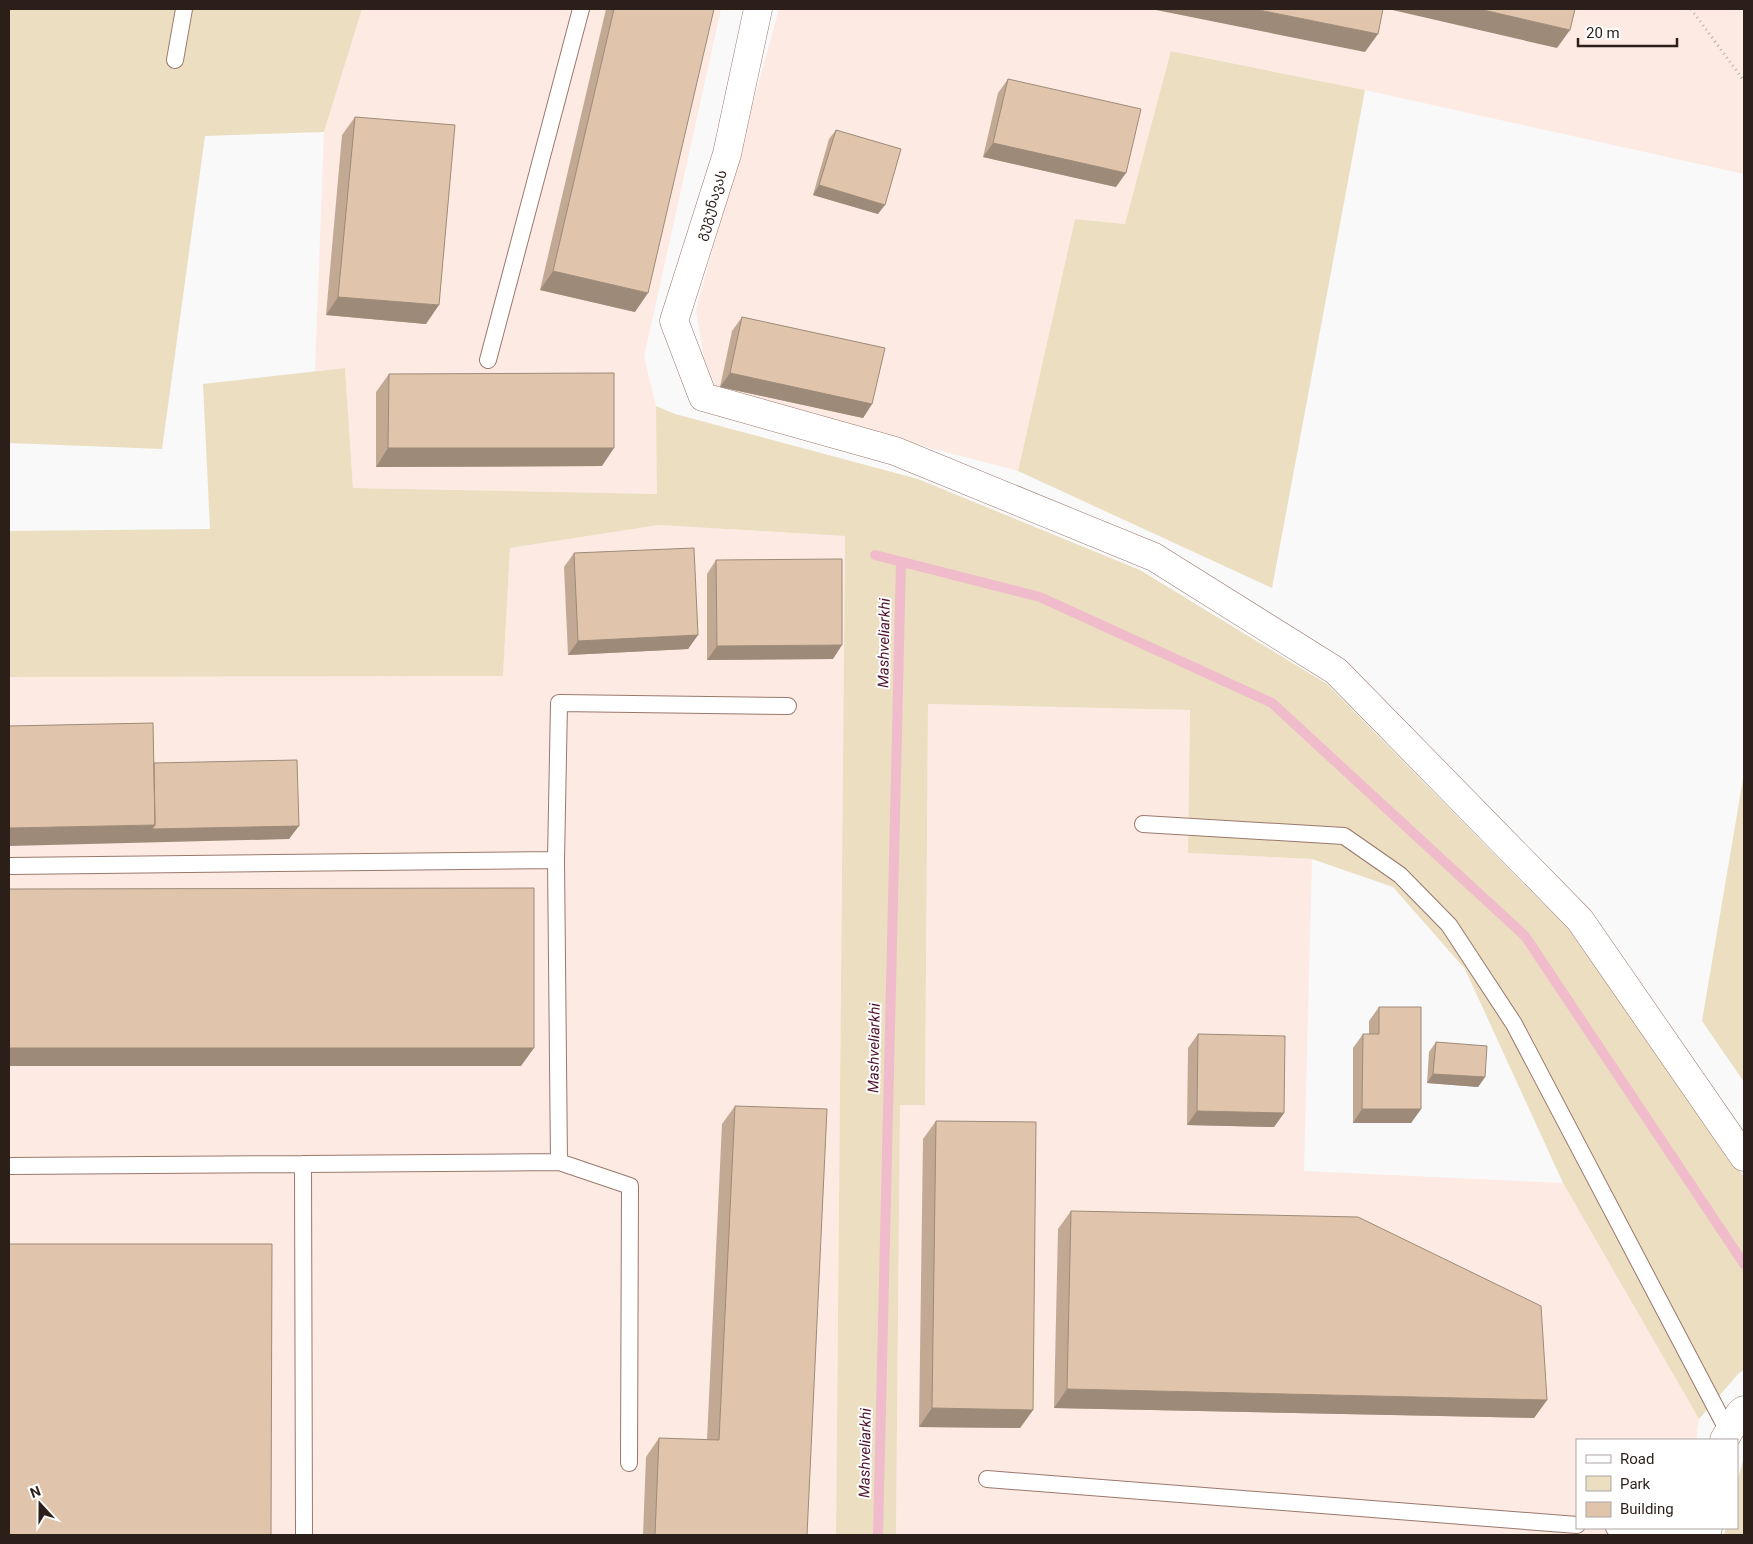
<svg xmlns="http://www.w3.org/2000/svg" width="1753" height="1544" viewBox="0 0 1753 1544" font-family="Roboto,'Noto Sans Georgian',sans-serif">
	<rect width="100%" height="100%" fill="#f9f9f9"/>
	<path fill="#fdeae3" d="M362,9H721L644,357L656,406L658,494L353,488L345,368L315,371L324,132Z
		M779,9H1744V174L1365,90L1172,51L1125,224L1075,219L1018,471L717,392L704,359L696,309Z
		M659,525L845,536L836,1535H9V677L503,676L510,548Z
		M928,704L1190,710L1188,853L1312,859L1304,1171L1563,1183L1699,1419L1696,1440H1577V1528H1681L1679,1535H896L900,1105H925Z"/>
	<path fill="#ecdec1" d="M9,9H362L324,132L205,136L162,449L9,443Z
		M1171,51L1365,90L1272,588L1018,471L1075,219L1125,224Z
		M345,368L353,488L657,494L656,406L675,414L918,479L1140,570L1327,684L1570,931L1744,1177V1370L1739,1373L1699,1419L1563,1183L1465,969L1393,887L1312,859L1188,853L1190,710L928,704L925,1105H900L896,1535H836L845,536L659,525L510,548L503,676L9,677V531L210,529L203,384Z
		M1744,773V1082L1702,1021Z
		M1744,1457V1535H1724L1726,1528H1737V1482Z"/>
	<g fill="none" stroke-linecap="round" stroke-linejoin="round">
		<path stroke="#f0bbcb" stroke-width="10" d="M875,555L1040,597L1272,703L1525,936L1744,1264
			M878,1535L901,562"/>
		<defs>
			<path id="lane" d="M175,60L184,9
				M488,360L581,9
				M1143,824L1344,836L1400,875L1449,925L1514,1024L1729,1433
				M556,860L559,703L788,706
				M9,866L556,860L559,1162L303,1164
				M559,1162L630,1186L629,1463
				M9,1166L303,1164L304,1535
				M987,1479L1577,1525
				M1614,1528L1706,1535"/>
			<path id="street" d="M758,9L727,154L674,321L703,397L895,451L1154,557L1336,671L1580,920L1744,1157
				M1724,1440L1740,1413L1744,1410
				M1706,1535L1708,1528"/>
		</defs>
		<use href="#lane" stroke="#99786c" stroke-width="18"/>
		<use href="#street" stroke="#99786c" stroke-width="29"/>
		<path stroke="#b3afad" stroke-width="3" stroke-dasharray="1 4" stroke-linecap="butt" d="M1691,9L1744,81"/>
		<use href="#lane" stroke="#fff" stroke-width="16"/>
		<use href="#street" stroke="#fff" stroke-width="28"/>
	</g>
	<path fill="#c1a994" d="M606,9H714L635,312L540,290Z
		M1008,79L1116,187L983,157L998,93Z
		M355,117L426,324L326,315L342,135Z
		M836,130L878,214L813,195L829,139Z
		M742,317L872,404L863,418L720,387L732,331Z
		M389,374L602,466L376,467V392Z
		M574,553L698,635L688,649L568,655L564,567Z
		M716,560L833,659L707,660V574Z
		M1379,1007L1421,1109L1411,1123H1353V1048L1363,1034H1369V1021Z
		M1198,1034L1284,1113L1274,1127L1187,1125L1188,1048Z
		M1436,1042L1485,1077L1478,1087L1427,1083L1429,1052Z
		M735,1106L807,1535H643L646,1457L659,1438L707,1440L722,1124Z
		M936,1121L1033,1410L1020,1428L919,1427L923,1139Z
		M1071,1211L1547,1400L1534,1418L1054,1408L1058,1229Z"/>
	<path fill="#9d8a78" d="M1151,9H1254L1378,34L1365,52Z
		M1388,9H1479L1570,30L1557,48Z
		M993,143L1126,173L1116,187L983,157Z
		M819,185L885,205L878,214L813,195Z
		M553,271L648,293L635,312L540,290Z
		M338,297L439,305L426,324L326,315Z
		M730,373L872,404L863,418L720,387Z
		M388,448H614L602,466L376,467Z
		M698,635L688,649L568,655L578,641Z
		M842,645L833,659L707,660L717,646Z
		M155,825L299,826L289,839L9,846V828Z
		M9,1048H534L521,1066H9Z
		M1433,1074L1485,1077L1478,1087L1427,1083Z
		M1362,1109H1421L1411,1123H1353Z
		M1197,1111L1284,1113L1274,1127L1187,1125Z
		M1067,1389L1547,1400L1534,1418L1054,1408Z
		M932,1408L1033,1410L1020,1428L919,1427Z"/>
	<path fill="#e0c5ac" stroke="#9d8a78" d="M614,9H714L648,293L553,271Z
		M1254,9H1383L1378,34Z
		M1479,9H1575L1570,30Z
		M1008,79L1141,109L1126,173L993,143Z
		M355,117L455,125L439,305L338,297Z
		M836,130L901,149L885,205L819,185Z
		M742,317L885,348L872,404L730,373Z
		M614,373V448H388L389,374Z
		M694,548L698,635L578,641L574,553Z
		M842,559V645L717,646L716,560Z
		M153,723L155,825L9,828V726Z
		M297,760L299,826L152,829L155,825L154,763Z
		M534,888V1048H9V889Z
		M1379,1007H1421V1109H1362L1363,1034H1379Z
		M1198,1034L1285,1036L1284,1113L1197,1111Z
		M1436,1042L1487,1046L1485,1077L1433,1074Z
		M735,1106L827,1109L807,1535H655L659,1438L719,1440Z
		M936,1121L1036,1122L1033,1410L932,1408Z
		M1071,1211L1358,1217L1541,1306L1547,1400L1067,1389Z
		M9,1244H272L271,1535H9Z"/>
	<g text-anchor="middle" stroke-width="4" stroke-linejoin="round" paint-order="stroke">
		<g font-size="14" fill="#2c1f1a" stroke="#fff">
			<text transform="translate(711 205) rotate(-72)" y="5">გუგუნავას</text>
		</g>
		<g font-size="15" font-style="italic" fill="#51142e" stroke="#fff">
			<text transform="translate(884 643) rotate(-89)" y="5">Mashveliarkhi</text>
			<text transform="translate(874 1048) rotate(-89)" y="5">Mashveliarkhi</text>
			<text transform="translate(865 1453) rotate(-89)" y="5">Mashveliarkhi</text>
		</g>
	</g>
	<rect width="1753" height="1544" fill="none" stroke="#2c1f1a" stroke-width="20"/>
	<rect x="1576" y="1439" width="162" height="90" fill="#ffffff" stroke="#aba5a3"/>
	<rect x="1586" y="1455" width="25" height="8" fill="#ffffff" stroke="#aba5a3"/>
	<text x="1620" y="1464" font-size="15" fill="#2c1f1a">Road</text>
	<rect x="1586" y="1476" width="25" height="15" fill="#ecdec1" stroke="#aba5a3"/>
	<text x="1620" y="1489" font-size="15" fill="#2c1f1a">Park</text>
	<rect x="1586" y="1502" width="25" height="15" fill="#e0c5ac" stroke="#aba5a3"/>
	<text x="1620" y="1514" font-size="15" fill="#2c1f1a">Building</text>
	<g transform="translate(40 1504) rotate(339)" stroke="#ffffff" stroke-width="4" paint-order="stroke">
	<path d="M0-4L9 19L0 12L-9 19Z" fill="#2c1f1a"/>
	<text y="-8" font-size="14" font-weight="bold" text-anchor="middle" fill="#2c1f1a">N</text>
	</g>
	<path d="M1578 38v8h99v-8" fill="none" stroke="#2c1f1a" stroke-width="2.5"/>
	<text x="1586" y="38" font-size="15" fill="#2c1f1a" stroke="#ffffff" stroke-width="4" paint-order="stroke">20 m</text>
</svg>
